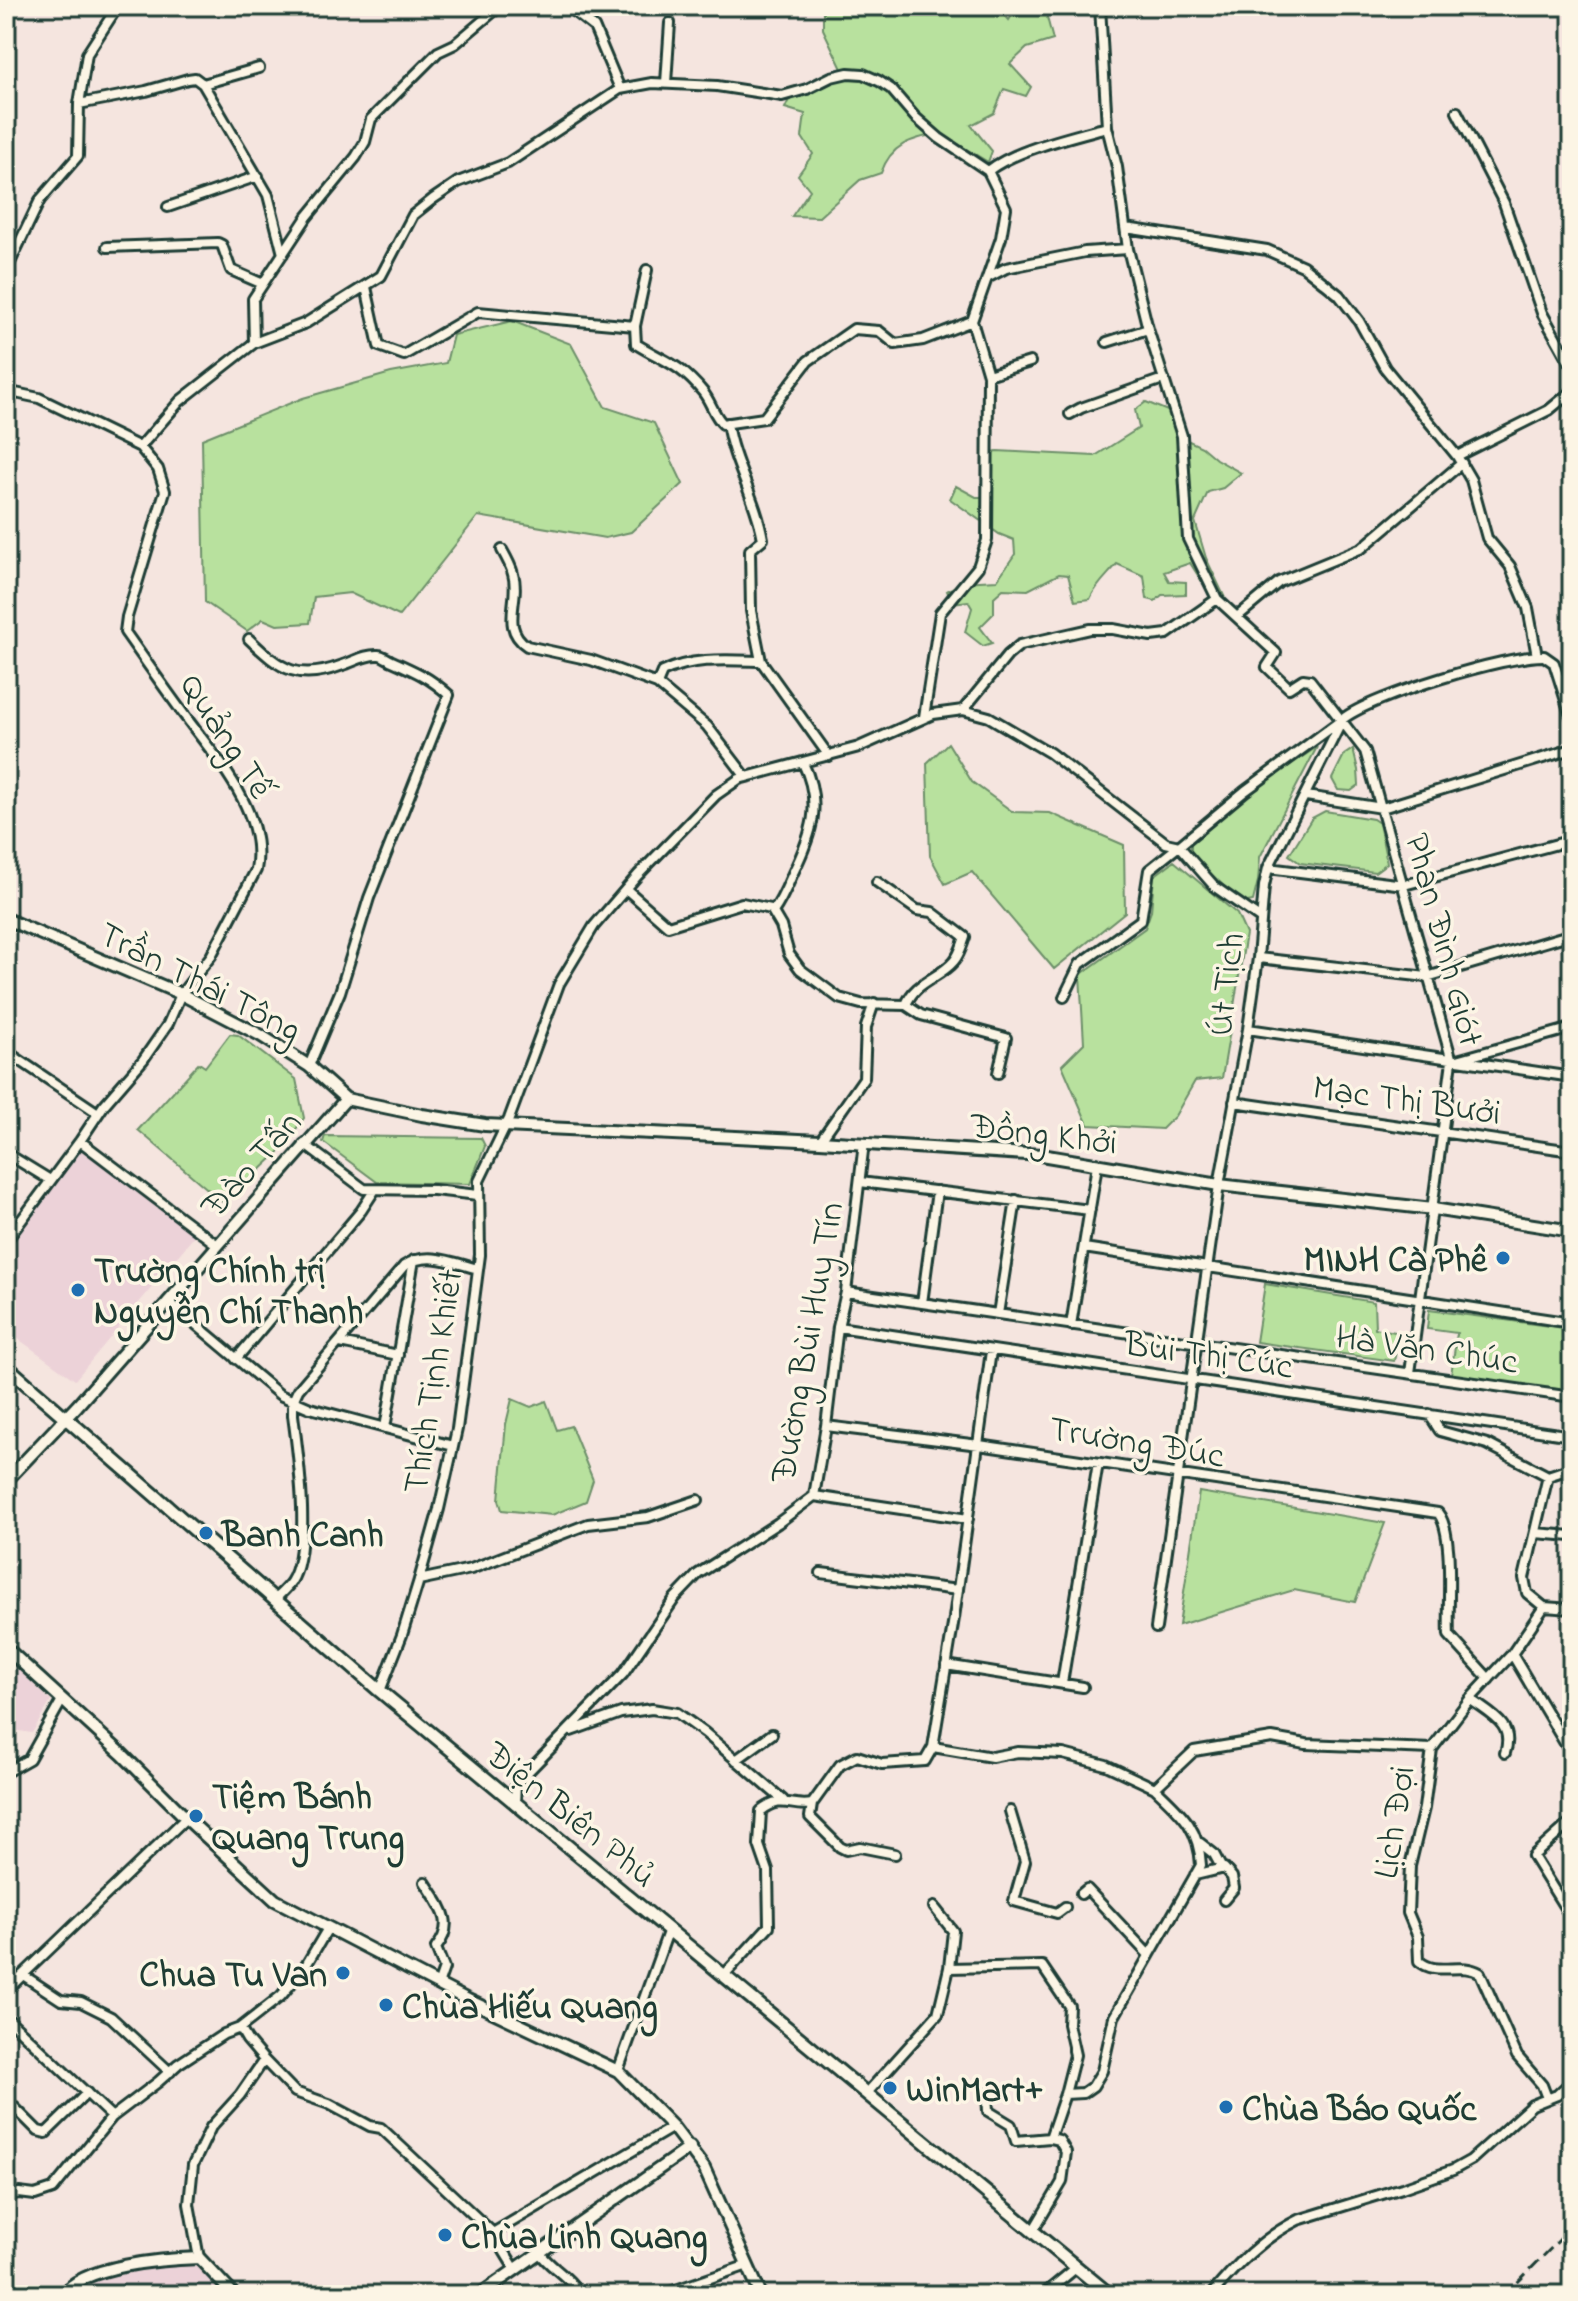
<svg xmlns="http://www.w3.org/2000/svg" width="1578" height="2301" viewBox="0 0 1578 2301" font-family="'Indie Flower',sans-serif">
	<rect width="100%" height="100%" fill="#f5e5df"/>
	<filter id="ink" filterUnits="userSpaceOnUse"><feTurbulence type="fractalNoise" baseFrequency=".0125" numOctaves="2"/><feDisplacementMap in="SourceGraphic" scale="16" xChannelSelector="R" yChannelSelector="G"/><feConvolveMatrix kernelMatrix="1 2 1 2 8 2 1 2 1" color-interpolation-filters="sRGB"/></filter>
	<g filter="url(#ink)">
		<path fill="#ecd2d8" d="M81,1147L196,1234L75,1380L6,1330V1249Z
			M6,1658L51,1701L32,1733L6,1729Z
			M186,2264L205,2270L228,2295H71L81,2288L103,2279L148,2268Z"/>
		<path fill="#b8e19e" stroke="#6c8f69" stroke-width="2" d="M823,6H997L1009,20L1018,6H1044L1053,40L1027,48L1010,64L1031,87L1026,96L1004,89L994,113L971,125L992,151L988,162L940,133C911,139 891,144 881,173L860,180L819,217L792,216L810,190L798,175L813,154L802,137L805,114L785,108L792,93L843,71L823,29Z
			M512,321L571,344L605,407L654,423L683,484L631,532L605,538L478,516L399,616L350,593L314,597L310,623L277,625L263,619L247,631L205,602L202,439L303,398L391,373L446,363L453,335Z
			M1146,402L1170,412L1179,447L1187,440L1202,447L1216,459L1241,473L1223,488L1208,492L1195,521L1206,558L1225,598L1218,601L1210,594L1190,563L1164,572L1169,581L1186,582V594L1162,595L1155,601L1147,599L1144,576L1117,564C1107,576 1096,585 1090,599L1075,601L1068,575L1059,574L1028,590L1003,589L994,597V613L980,627L992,643L983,646L965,632L972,608L968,601L953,603L947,591L962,582L997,580L1015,554L1014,540L999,534L950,499L956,486L976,497H987L983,454L997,451L1095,456L1139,428L1135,410Z
			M948,743L972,782L1013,812L1050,813L1124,845L1125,912L1054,969L972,872L945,884L930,856L927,763Z
			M1317,747L1260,857L1258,881L1253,901L1242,903L1191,855V841L1250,792Z
			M1353,749L1358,770L1359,785L1351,791L1338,790L1332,779L1344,755Z
			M1325,811L1373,819L1379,823L1387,863L1375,872L1300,863L1289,855L1312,818Z
			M1174,861L1237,914L1246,934L1222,1078L1195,1081L1175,1116L1162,1129L1088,1125L1062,1065L1084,1043L1080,975L1145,928L1151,911L1154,876Z
			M230,1034L238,1035L296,1079L304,1118L280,1151L225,1204L138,1130L199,1063L205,1067Z
			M325,1136L481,1138L485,1146L470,1184L377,1182L323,1142Z
			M1265,1284L1374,1302L1375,1328L1400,1333L1394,1361L1256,1342Z
			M1429,1310L1572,1329V1391L1451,1375L1457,1333L1427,1329Z
			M512,1399L531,1407L546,1401L557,1430L571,1426L593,1480L586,1501L552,1515L502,1510L499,1500L506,1424Z
			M1199,1492L1385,1523L1355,1602L1294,1590L1179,1625Z"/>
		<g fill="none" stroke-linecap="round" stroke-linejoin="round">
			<defs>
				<path id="minor" d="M567,6L594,27L620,89
					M1100,6L1107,127L1117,167L1128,249L1148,329L1107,342
					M1100,8L1119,6
					M666,83L670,23
					M203,84L259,68
					M79,104L146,91L188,79L195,78L203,84L268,195L283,254
					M1457,112L1504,203L1542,313L1572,367
					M988,171C1014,150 1074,136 1107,127
					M168,207L258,176
					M1126,228L1267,250L1303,266L1339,295L1359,321L1385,368L1457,456L1471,480L1487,538L1510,566L1528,608L1537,656
					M107,247L218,243L222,245L231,270L263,284
					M647,270L635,326L636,344C665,362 679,363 703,392C711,402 714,416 723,424L764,418L808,361L854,329L879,331L895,344L923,340L972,321L988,375L987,540L978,567L940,613L924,717
					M6,271L40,200L78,156L79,104L87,54L118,6
					M987,278L1006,268L1085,252L1128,249
					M366,287L379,346L404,355L478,312L635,326
					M1148,329L1182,436L1188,539L1217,599L1276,653L1267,667L1289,688L1303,679L1310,680L1365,751L1452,1061L1410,1373
					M254,343L253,299L307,217L356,157L365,142L371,119L438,52L455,44L500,6
					M988,375L1030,362
					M6,391L39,398L140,447L158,469L165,491L127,617L125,632C144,659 163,686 182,712C214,756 267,812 256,870L211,956L181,994L168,1024L143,1060L104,1105L80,1141L6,1241
					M1070,414L1081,408L1163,379
					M727,423C733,463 756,498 763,539L750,550L751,611L761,661L829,756
					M140,447L180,401L254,343L306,323L381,276L413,215L433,199L458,182L508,163L620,89L652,83L717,86L782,96L807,89L831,77L848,73L863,74L879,81L891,89L915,117L939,138L988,171L1006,208L1001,238L972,321
					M1457,456L1549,410L1572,391
					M502,550C506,557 511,566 513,574C521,600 499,627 527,646L591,660L657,684L707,726L746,777
					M1237,617L1279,582L1362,548L1462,463
					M249,639C281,670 298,682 343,665C355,661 366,654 379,655C382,655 388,659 390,660C415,671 429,677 449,695L369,898L340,992L309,1066
					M1560,681L1572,673
					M657,684L662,672C693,657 727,660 761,661
					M963,710L1008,655L1020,645L1090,629H1113L1151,636L1167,634L1217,599
					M1306,796L1382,808L1572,749
					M1268,868L1404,885L1572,840
					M877,882L917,910L932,912L965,937C962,945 960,954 954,961C939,979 915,981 906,1005
					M626,889L668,926L742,903L771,909L781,926L789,954L800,969L839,998L861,1004L906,1005L921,1015L1006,1038L998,1073
					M773,912C782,900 787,887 793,873C812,834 823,804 803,763
					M1258,958L1427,977L1572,934
					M1064,997L1080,964L1141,920L1149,870L1179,846L1215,887L1261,919
					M1248,1029L1572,1077
					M6,1051L98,1113
					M1457,1060L1572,1028
					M1234,1102L1572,1151
					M80,1141L216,1244
					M820,1141L864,1078L866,1027L874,1003
					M304,1144L364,1189L434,1190L478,1195
					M6,1153L50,1180
					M860,1182L1090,1210
					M1084,1248L1572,1323
					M846,1292L1572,1397
					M168,1301L280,1395L310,1408L453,1446
					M922,1303L937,1191
					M998,1314L1016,1200
					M1071,1325L1097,1165
					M838,1327L1572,1436
					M340,1343L398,1355
					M236,1359L361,1211L374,1191
					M1429,1414L1440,1431L1487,1444L1548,1476
					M826,1426L979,1445L1438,1513C1455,1533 1447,1608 1449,1635L1489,1679
					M385,1428L414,1260
					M814,1496L968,1519
					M1535,1533L1572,1536
					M821,1573L958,1590
					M419,1580L471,1569L588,1524L648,1517L698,1500
					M274,1600C280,1594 287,1588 291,1582C312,1550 298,1454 293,1415V1401L298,1390L404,1266C427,1250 454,1263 478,1269
					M1544,1607L1572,1609
					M1156,1628L1219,1185L1248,1029L1258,958L1264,886L1268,868L1343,719C1371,696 1508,655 1544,656L1554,663L1572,720
					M1512,1654L1572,1755
					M946,1665L1083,1687
					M1062,1683L1098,1463
					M380,1691L402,1635L419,1580L439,1509L457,1429L480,1255L479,1181L509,1119L559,984L594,926L638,875L716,795L739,779L859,747L933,714L963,710L989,717L1050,753L1166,843L1179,846L1245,791L1343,719
					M1470,1699C1491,1715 1515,1724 1505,1753
					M571,1731L621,1713L652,1709L677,1713L705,1733L783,1800
					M933,1747L992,1757L1018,1752L1063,1754L1106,1765L1155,1788
					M736,1760L772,1734
					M6,1772L29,1759L62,1700
					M515,1804L516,1784L623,1674L675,1598L698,1574L778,1523L814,1496L826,1426L838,1327L846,1292L864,1143
					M812,1804L810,1817L840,1847L846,1850L860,1847L895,1854
					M1010,1811L1025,1861L1014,1901L1057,1913L1065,1907
					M1572,1821L1533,1856L1572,1919
					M1200,1843L1214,1854L1221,1867
					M1195,1875L1224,1868L1232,1877L1234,1888L1224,1900
					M425,1882C440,1906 457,1922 436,1948L444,1968L438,1985
					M1081,1894L1087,1889L1148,1954
					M949,1968L1042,1966L1069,2006L1068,2024L1075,2055L1065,2094
					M725,1974L769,1926L768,1871L759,1845L761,1811C783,1794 790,1808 812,1804L840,1765L857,1756L882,1764L925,1761L933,1747L954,1618L991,1351
					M23,1975L61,2000L81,2002L111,2017L170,2072
					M6,1991L186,1818
					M6,2017L112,2117
					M264,2060L295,2092L329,2104L370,2126L381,2128L493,2233
					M618,2071L669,1929
					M867,2093L938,2014L949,1968L953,1931L934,1907
					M987,2094L988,2111L1011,2125L1016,2141L1050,2138
					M1547,2098L1542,2085L1517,2056L1480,1973C1460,1961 1437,1977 1419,1961L1418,1937L1408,1913L1410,1866L1424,1808L1432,1749L1470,1699L1512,1654L1544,1607L1527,1593L1524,1578L1548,1476L1572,1468
					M6,2099L38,2131L46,2133L87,2093
					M6,2196L19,2193L35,2195L53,2189L112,2117L158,2082L178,2064L224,2034L240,2028L281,1996L305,1967L328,1928
					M1033,2231L1062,2182L1066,2152L1059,2140L1050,2138L1065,2094L1083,2093L1093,2086L1102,2071L1114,2017L1201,1865C1199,1827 1181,1813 1155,1788L1194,1751L1272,1738L1306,1744L1432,1749
					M539,2252C550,2268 571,2277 579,2295
					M199,2258L189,2204L193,2165L211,2127L240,2095L264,2060L247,2040L240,2028
					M515,2269L493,2233L673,2127
					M661,2295L748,2265
					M1043,2295L1077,2267
					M1211,2295C1236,2265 1262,2238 1298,2220L1402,2188L1453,2170L1471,2160L1532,2105L1557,2095L1572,2081"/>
				<path id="tertiary" d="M6,919L181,994L260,1035L309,1066L346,1099L422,1115L485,1125L820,1141L1041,1155L1219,1185L1433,1209L1572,1231
					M6,1481L77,1406L346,1099
					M6,1648L122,1754L186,1818L275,1900L468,2000L618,2071L673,2127L704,2168L761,2295
					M63,2295C82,2265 166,2259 199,2258L234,2295
					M479,2295L690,2147"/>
				<path id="secondary" d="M6,1366L380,1691L1110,2295"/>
			</defs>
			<use href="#minor" stroke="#1f3d34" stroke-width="14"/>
			<use href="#tertiary" stroke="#1f3d34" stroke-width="16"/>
			<use href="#secondary" stroke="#1f3d34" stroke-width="17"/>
			<use href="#minor" stroke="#fcf5e5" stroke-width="8"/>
			<use href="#tertiary" stroke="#fcf5e5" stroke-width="10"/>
			<use href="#secondary" stroke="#fcf5e5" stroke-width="11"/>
			<path stroke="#1f3d34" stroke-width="3" stroke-dasharray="12 6" stroke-linecap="butt" d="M1505,2295L1572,2227"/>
		</g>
	</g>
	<g fill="#1f6fb2" stroke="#fcf5e5" stroke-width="3">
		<circle cx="1503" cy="1258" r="8"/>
		<circle cx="78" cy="1290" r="8"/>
		<circle cx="206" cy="1533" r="8"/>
		<circle cx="196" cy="1816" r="8"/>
		<circle cx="343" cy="1973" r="8"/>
		<circle cx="386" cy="2005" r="8"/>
		<circle cx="890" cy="2088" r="8"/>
		<circle cx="1226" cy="2107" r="8"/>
		<circle cx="445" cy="2235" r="8"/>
	</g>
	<g text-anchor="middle" stroke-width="7" stroke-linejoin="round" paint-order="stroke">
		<g font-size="36" fill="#1f3d34" stroke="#fcf5e5">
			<text transform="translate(228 735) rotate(57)" y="13">Quảng Tế</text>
			<text transform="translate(1446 939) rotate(75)" y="13">Phan Đình Giót</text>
			<text transform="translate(201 980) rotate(27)" y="13">Trần Thái Tông</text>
			<text transform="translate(1224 984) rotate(-83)" y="13">Út Tịch</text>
			<text transform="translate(1407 1098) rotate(8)" y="13">Mạc Thị Bưởi</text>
			<text transform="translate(1044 1132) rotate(7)" y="13">Đồng Khởi</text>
			<text transform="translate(250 1163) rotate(-48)" y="13">Đào Tấn</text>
			<text transform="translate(805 1342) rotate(-80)" y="13">Đường Bùi Huy Tín</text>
			<text transform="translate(1427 1347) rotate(8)" y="13">Hà Văn Chúc</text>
			<text transform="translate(1209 1353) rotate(8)" y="13">Bùi Thị Cúc</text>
			<text transform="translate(431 1381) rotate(-81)" y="13">Thích Tịnh Khiết</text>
			<text transform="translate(1137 1440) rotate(9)" y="13">Trường Đúc</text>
			<text transform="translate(572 1813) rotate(39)" y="13">Điện Biên Phủ</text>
			<text transform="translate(1392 1822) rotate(-81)" y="13">Lịch Đợi</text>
		</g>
		<g font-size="36" font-weight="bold" fill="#1f3d34" stroke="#fcf5e5" text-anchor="start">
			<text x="1487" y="1271" text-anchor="end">MINH Cà Phê</text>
			<text x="94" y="1282">Trường Chính trị<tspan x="94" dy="41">Nguyễn Chí Thanh</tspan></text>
			<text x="222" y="1546">Banh Canh</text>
			<text x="212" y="1808">Tiệm Bánh<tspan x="212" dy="41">Quang Trung</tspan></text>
			<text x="327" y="1986" text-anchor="end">Chua Tu Van</text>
			<text x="402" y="2018">Chùa Hiếu Quang</text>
			<text x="906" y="2101">WinMart+</text>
			<text x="1242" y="2120">Chùa Báo Quốc</text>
			<text x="461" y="2248">Chùa Linh Quang</text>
		</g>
	</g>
	<rect width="1578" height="2301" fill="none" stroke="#fcf5e5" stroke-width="32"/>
	<rect x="16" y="16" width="1546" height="2269" fill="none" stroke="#1f3d34" stroke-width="3" filter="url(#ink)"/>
</svg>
